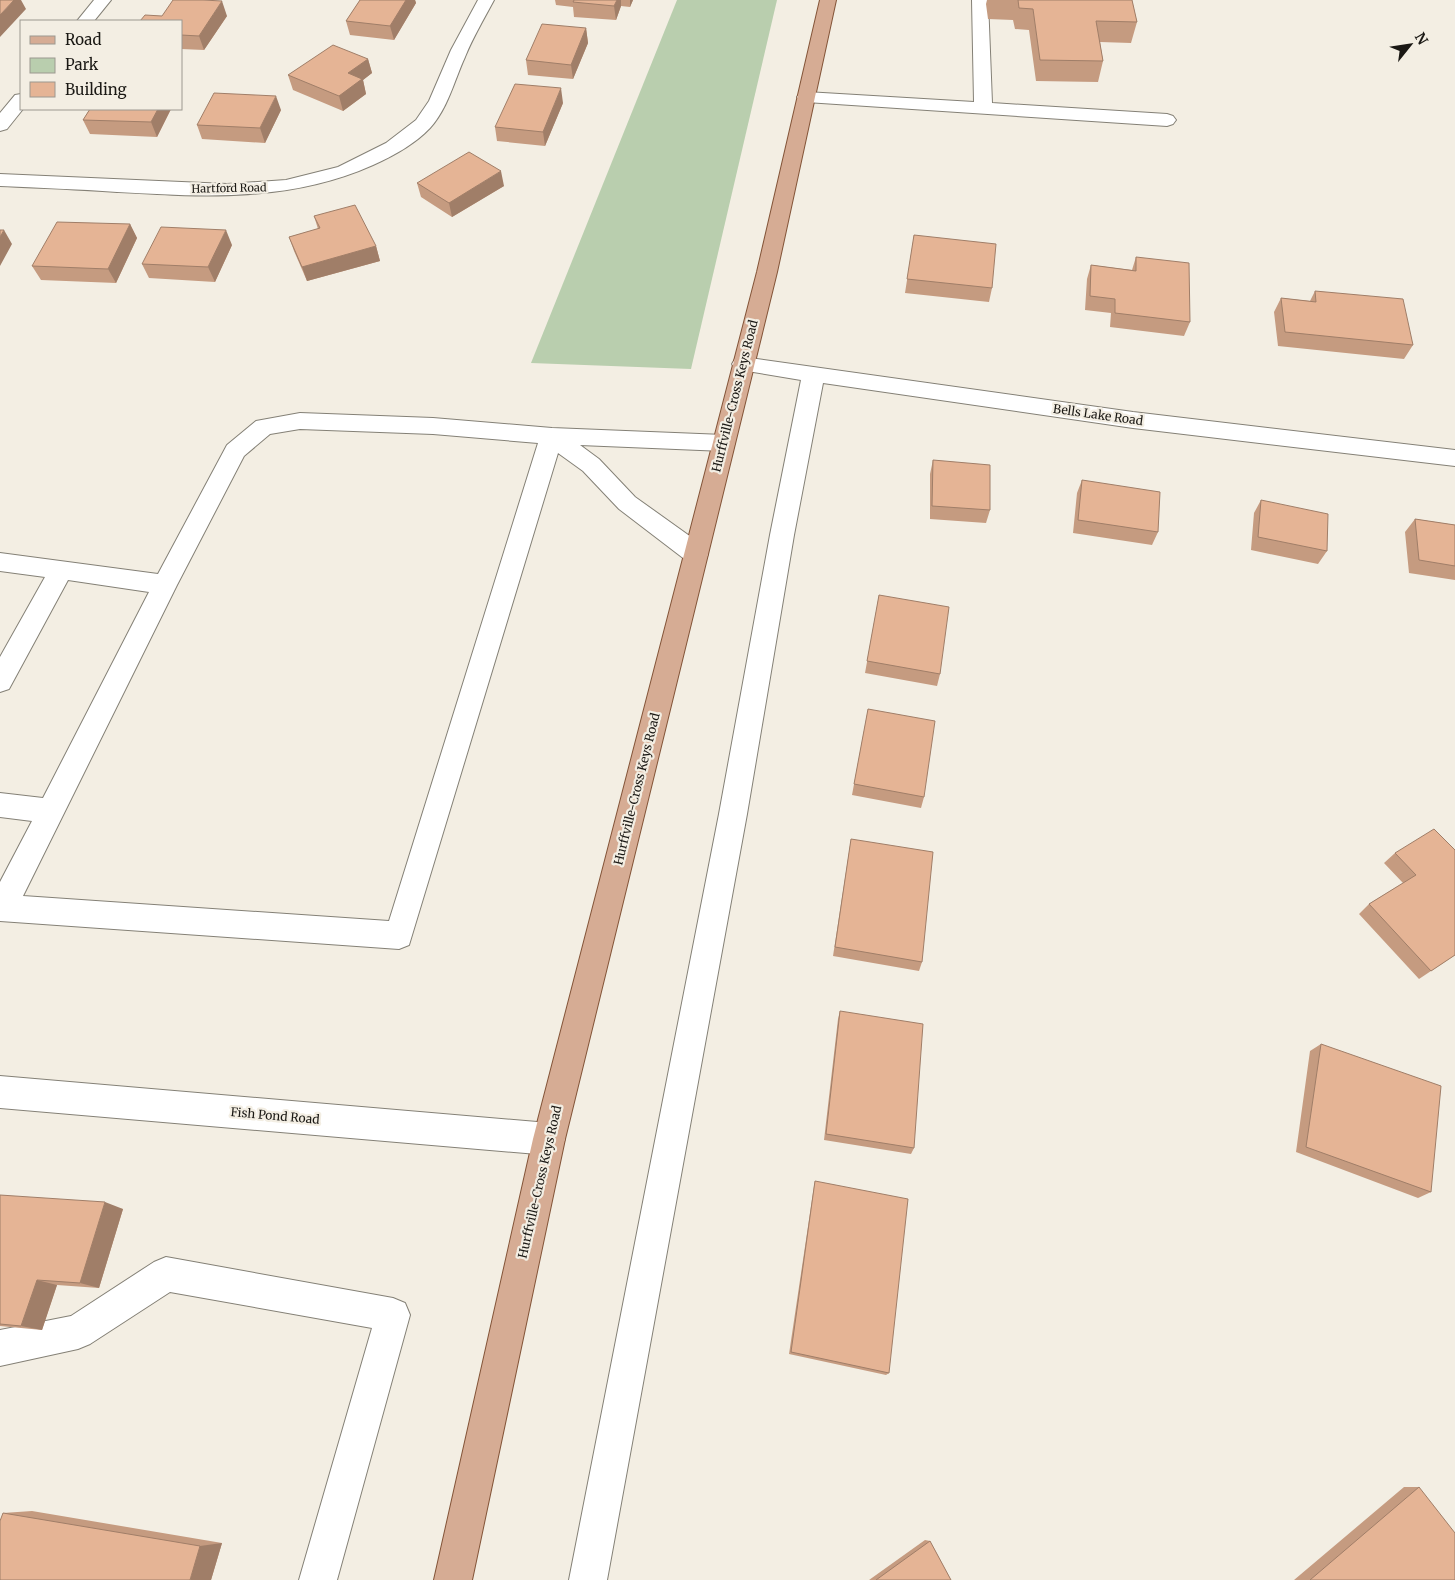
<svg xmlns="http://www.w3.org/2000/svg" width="1455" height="1580" viewBox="0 0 1455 1580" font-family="Merriweather,serif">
	<rect width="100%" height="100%" fill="#f3eee3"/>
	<path fill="#b9ceae" d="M677,0H777L691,369L531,363Z"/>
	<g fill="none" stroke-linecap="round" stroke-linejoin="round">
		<defs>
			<path id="minor" d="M94,0H111L94,21H77Z
				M478,0H494C484,19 473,37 465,57C454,81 448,108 430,128C415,144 393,156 373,165C290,202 206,197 117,192C78,189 39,188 0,186V174L227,184L286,180L338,167L386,143L416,120L429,101L451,50Z
				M972,0H988L992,103L1167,114L1173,116L1176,120L1173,124L1167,126L806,102L800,101L797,97L800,93L806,92L974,102Z
				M21,94L23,109L7,129L0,131V113L15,95Z
				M743,357L1133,412L1455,450V466L1133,428L823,383L794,535L747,814L607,1580H569L719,814L770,535L801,380L735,369L732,364L735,359Z
				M300,413L433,418L552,428L724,435L732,437L735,443L732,449L724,451L580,445L599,459L635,497L705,547L708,554L705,561L696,563L687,561L619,509L583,471L558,453L409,945L399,949L0,921V882L32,821L0,817V793L43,798L149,592L68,580L9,689L0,692V657L45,577L0,571V553L158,574L227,445L256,421ZM300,429L433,434L538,443L389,921L23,896L177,585L244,456L270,434Z
				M0,1076L549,1123L560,1128L565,1139L560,1150L549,1155L0,1108Z
				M166,1257L393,1298L405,1303L410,1315L337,1580H299L372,1328L170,1292L90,1344L78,1349L0,1366V1330L71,1316L154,1262Z"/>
			<path id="major" d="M820,0H836L777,272L565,1139L472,1580H434L533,1139L757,272Z"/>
		</defs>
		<use href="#minor" stroke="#848076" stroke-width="2"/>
		<use href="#major" stroke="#835438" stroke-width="2"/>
		<use href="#minor" fill="#fff" fill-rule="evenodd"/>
		<use href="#major" fill="#d6ac94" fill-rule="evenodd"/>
	</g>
	<path fill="#c59b80" d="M360,0H415L416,3L394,40L350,35L346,21Z
		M555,0H633L630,7L621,6L616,20L574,17L573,7L556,5Z
		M987,0H1132L1137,22L1131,43L1100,42L1103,61L1098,82L1036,81L1029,30L1015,29L1013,20L988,19L986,4Z
		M162,16H227L204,50L181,49V21Z
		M586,28L588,43L573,79L528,75L526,60Z
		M368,59L372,73L363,80L366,94L343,111L293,90L288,75Z
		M563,103L545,146L497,141L495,127Z
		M90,109H171L157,137L90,134L83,120Z
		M281,110L265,143L202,139L197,125Z
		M417,183L504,186L452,217L421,197Z
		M314,216L376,246L380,261L307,281L294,251L289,237L318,229Z
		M130,224L137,238L116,283L41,280L32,266Z
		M914,235L992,288L989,302L905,293Z
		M232,245L215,282L149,278L142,264Z
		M1136,257L1190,322L1184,336L1110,327L1111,313L1085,310L1087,279L1091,265L1132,270Z
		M1315,291L1413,345L1404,359L1278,346L1274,312L1281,298L1310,301Z
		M933,460L990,510L986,523L930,519V474Z
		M1082,480L1158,532L1152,545L1073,533L1077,493Z
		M1261,500L1327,551L1318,564L1251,550L1254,513Z
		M1415,519L1455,525V580L1409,573L1405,532Z
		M879,595L940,674L937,686L865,673Z
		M868,709L924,797L921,808L852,795Z
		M851,839L922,962L919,971L833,956Z
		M1455,850V955L1419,979L1359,914L1369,904L1403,883L1384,863L1395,853Z
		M840,1011L914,1148L911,1154L824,1140L838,1019Z
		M1321,1044L1431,1192L1418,1198L1296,1152L1310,1051Z
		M815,1181L889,1373L886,1375L789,1354L814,1186Z
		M0,1195L123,1209L99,1288L57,1285L42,1330L0,1326Z
		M1404,1487H1419L1455,1580H1294Z
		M32,1511L222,1543L211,1580L3,1513Z
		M925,1540L930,1541L951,1580H869Z"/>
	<path fill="#a07e68" d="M14,0H21L26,9L0,37V15Z
		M406,0H415L416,3L394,40L390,26Z
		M617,0H621V6L616,20L614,6Z
		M630,0H633L630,7Z
		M222,1L227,16L204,50L199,36Z
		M586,28L588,43L573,79L571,65Z
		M368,59L372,73L363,80L366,94L343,111L339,96L348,73Z
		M561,88L563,103L545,146L543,132Z
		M276,96L281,110L265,143L260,128Z
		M158,109H171L157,137L151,122Z
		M501,171L504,186L452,217L449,203Z
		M130,224L137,238L116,283L108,269Z
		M4,230L12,244L0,266V237Z
		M226,230L232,245L215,282L208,267Z
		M376,246L380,261L307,281L302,267Z
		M105,1202L123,1209L99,1288L80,1283Z
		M37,1280L57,1285L42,1330L21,1326Z
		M222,1543L211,1580H190L200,1546Z"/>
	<path fill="#e5b495" stroke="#a07e68" d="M0,0H14L0,15Z
		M173,0H203L222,1L199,36L181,35V21H140L145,15L162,16Z
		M360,0H406L390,26L346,21Z
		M574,0H617L614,6L573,2Z
		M1018,0H1132L1137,22L1096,21L1103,61L1040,60L1033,9L1019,8Z
		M542,24L586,28L571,65L526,60Z
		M333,45L368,59L348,73L362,79L339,96L288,75Z
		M515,84L561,88L543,132L495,127Z
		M214,93L276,96L260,128L197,125Z
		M90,109H158L151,122L83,120Z
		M469,152L501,171L449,203L417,183Z
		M355,205L376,246L302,267L289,237L320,228L314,216Z
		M57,222L130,224L108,269L32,266Z
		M161,227L226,230L208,267L142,264Z
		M0,230H4L0,237Z
		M914,235L996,244L992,288L907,279Z
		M1136,257L1189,263L1190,322L1115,313V299L1090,296L1091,265L1136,271Z
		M1315,291L1403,299L1413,345L1285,332L1281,298L1316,302Z
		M933,460L990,465V510L932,506Z
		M1082,480L1160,492L1158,532L1078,520Z
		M1261,500L1328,514L1327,551L1258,537Z
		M1415,519L1455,525V566L1419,560Z
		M879,595L949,607L940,674L867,661Z
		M868,709L935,721L924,797L854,784Z
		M1434,829L1455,850V955L1431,971L1369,904L1416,875L1395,853Z
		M851,839L933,852L922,962L835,947Z
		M840,1011L923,1024L914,1148L826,1134Z
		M1321,1044L1441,1086L1431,1192L1306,1147Z
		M815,1181L908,1199L889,1373L791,1352Z
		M0,1195L105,1202L80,1283L37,1280L21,1326L0,1324Z
		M1419,1487L1455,1533V1580H1310Z
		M3,1513L200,1546L190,1580H0V1521Z
		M930,1541L951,1580H876Z"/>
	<g text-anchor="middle" stroke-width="4.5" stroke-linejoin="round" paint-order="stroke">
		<g font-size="11" fill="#1a1814" stroke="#f3eee3">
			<text transform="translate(229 188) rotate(-1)" y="4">Hartford Road</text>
		</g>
		<g font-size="12" fill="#1a1814" stroke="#f3eee3">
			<text transform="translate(735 396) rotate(-76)" y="4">Hurffville-Cross Keys Road</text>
			<text transform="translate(1098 415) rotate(8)" y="4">Bells Lake Road</text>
			<text transform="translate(637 789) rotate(-76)" y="4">Hurffville-Cross Keys Road</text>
			<text transform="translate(275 1116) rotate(5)" y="4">Fish Pond Road</text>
			<text transform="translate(540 1182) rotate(-77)" y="4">Hurffville-Cross Keys Road</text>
		</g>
	</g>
	<rect x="20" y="20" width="162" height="90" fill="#f3eee3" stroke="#9c9890"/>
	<rect x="30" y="36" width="25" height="8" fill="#d6ac94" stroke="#9c9890"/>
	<text x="65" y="45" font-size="15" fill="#1a1814">Road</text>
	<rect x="30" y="58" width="25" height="15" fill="#b9ceae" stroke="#9c9890"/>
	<text x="65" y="70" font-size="15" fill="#1a1814">Park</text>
	<rect x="30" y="82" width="25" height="15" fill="#e5b495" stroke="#9c9890"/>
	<text x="65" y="95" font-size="15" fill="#1a1814">Building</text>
	<g transform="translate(1410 45) rotate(60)" stroke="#f3eee3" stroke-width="4" paint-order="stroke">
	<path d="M0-4L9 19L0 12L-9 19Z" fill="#1a1814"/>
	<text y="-8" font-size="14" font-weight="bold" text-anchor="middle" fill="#1a1814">N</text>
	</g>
</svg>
